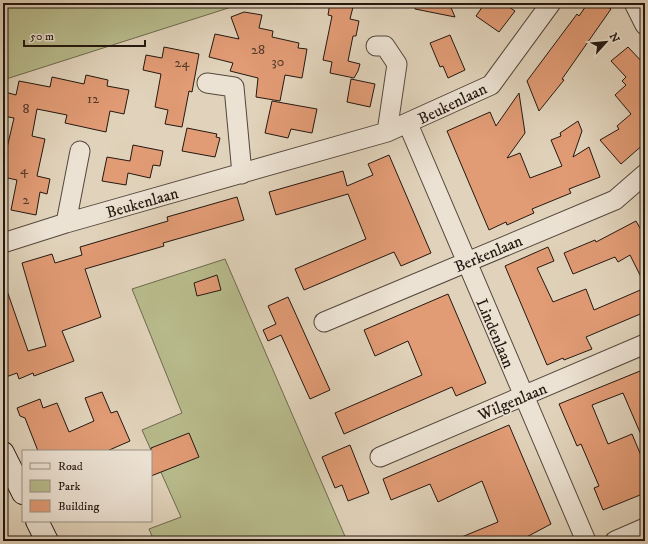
<svg xmlns="http://www.w3.org/2000/svg" width="648" height="544" viewBox="0 0 648 544" font-family="'IM FELL DW Pica',serif">
	<rect width="100%" height="100%" fill="#e1d3bb"/>
	<filter id="stains"><feTurbulence type="fractalNoise" baseFrequency=".005" numOctaves="4"/><feColorMatrix values="0 0 0 0 .2 0 0 0 0 .09 0 0 0 0 .02 0 0 0 .5 -.17"/></filter>
	<radialGradient id="worn" r=".72"><stop offset=".6" stop-color="#630" stop-opacity="0"/><stop offset="1" stop-color="#630" stop-opacity=".3"/></radialGradient>
	<path fill="#b8bb8c" stroke="#6e6a4e" d="M3,3H244L3,80Z
		M225,259L347,541H154L149,529L181,517L142,430L182,413L132,289Z"/>
	<path fill="#e19b75" stroke="#241810" d="M330,3H354L350,19L359,21L356,36H353L348,61L360,64L358,71L354,78L330,73L332,62L323,60L332,16L328,15Z
		M415,3H449L455,17L415,9Z
		M485,3H503L515,11L499,32L476,16Z
		M588,3H602L611,9L562,79L564,80L539,111L527,81L577,14L579,16Z
		M244,12L262,15L259,28L273,31L272,37L299,43L298,48L307,49L302,78L285,75L280,101L256,97L258,78L230,71L233,63L209,57L215,34L239,39L231,17Z
		M450,35L465,70L448,78L443,66L440,67L430,43Z
		M164,47L199,54L192,92L189,91L182,127L165,124L168,110L155,107L161,74L143,70L146,55L162,58Z
		M628,47L645,65V143L621,164L600,140L619,129L617,126L631,114L615,95L626,85L622,81L626,77L611,61Z
		M86,75L108,80L107,86L129,90L124,114L110,111L106,132L65,123L67,115L37,109L32,136L45,139L37,176L50,179L47,194L40,192L36,215L11,210L17,180L3,177V165L14,118L3,116L5,92L16,95L19,81L50,87L52,77L84,84Z
		M351,79L375,84L370,107L347,102Z
		M519,93L525,133L507,158L520,153L530,178L562,166L551,140L561,136L560,133L578,121L582,131L573,157L589,147L600,177L569,189L571,193L532,209L534,213L507,225L506,222L489,230L447,131L490,112L496,126Z
		M272,101L317,109L312,133L291,129L288,138L265,133Z
		M187,128L217,134L216,137L220,138L215,157L182,151Z
		M133,145L163,151L160,166L153,165L150,178L128,173L126,185L102,181L107,157L130,161Z
		M389,155L431,253L401,266L394,252L304,290L295,269L366,239L348,194L276,215L269,192L343,171L347,186L373,175L368,164Z
		M237,197L244,220L163,243L164,246L85,269L101,317L62,331L74,361L34,376L33,373L19,379L17,373L3,378V285H5L28,351L46,346L22,263L52,254L55,263L82,255L80,247L168,221L167,217Z
		M636,221L645,237V285L630,255L618,262L615,257L573,274L564,253L595,240L596,242Z
		M548,247L554,261L537,268L553,302L586,289L594,310L645,288V312L586,337L592,349L564,360L563,358L547,365L505,266Z
		M217,275L221,290L197,296L194,283Z
		M448,294L486,383L456,396L452,387L344,434L335,413L422,375L408,341L375,356L364,330Z
		M288,297L330,390L310,399L281,335L268,341L263,330L276,324L268,306Z
		M645,369V444L623,393L592,405L608,444L632,434L645,465V493L603,510L594,488L599,486L581,444L577,446L559,404Z
		M102,392L111,413L117,411L130,441L107,451H38L25,418L20,416L17,408L40,399L43,408L57,403L69,432L94,421L85,398Z
		M509,425L551,524L519,541H452L498,522L482,481L438,502L430,484L391,500L383,479Z
		M189,433L199,457L151,476V448Z
		M350,445L369,493L348,501L342,485L335,488L322,457Z"/>
	<g fill="none" stroke-linecap="round" stroke-linejoin="round">
		<defs>
			<path id="street" d="M634,3L645,25
				M376,46H385L397,64L387,132
				M207,83L234,87L242,174
				M408,124L586,541
				M66,223L80,151
				M3,243L66,223L387,132L491,85L551,3
				M324,322L615,200L645,174
				M380,457L645,344
				M615,541L645,528"/>
			<path id="secondary" d="M3,453L23,493
				M37,521L47,541"/>
		</defs>
		<use href="#street" stroke="#53473b" stroke-width="21"/>
		<use href="#secondary" stroke="#241810" stroke-width="24"/>
		<use href="#street" stroke="#ece2d3" stroke-width="19"/>
		<use href="#secondary" stroke="#ece2d3" stroke-width="22"/>
	</g>
	<g text-anchor="middle" stroke-width="3" stroke-linejoin="round" paint-order="stroke">
		<g font-size="14" fill="#533929">
			<text x="258" y="54">28</text>
			<text x="278" y="66">30</text>
			<text x="182" y="67">24</text>
			<text x="93" y="103">12</text>
			<text x="26" y="113">8</text>
			<text x="24" y="174">4</text>
			<text x="26" y="204">2</text>
		</g>
		<g font-size="16" fill="#241810" stroke="#ece2d3">
			<text transform="translate(452 103) rotate(-26)" y="6">Beukenlaan</text>
			<text transform="translate(142 202) rotate(-16)" y="6">Beukenlaan</text>
			<text transform="translate(488 253) rotate(-23)" y="6">Berkenlaan</text>
			<text transform="translate(496 333) rotate(67)" y="6">Lindenlaan</text>
			<text transform="translate(512 401) rotate(-23)" y="6">Wilgenlaan</text>
		</g>
	</g>
	<rect width="648" height="544" fill="none" stroke="#e1d3bb" stroke-width="16"/>
	<rect x="4" y="4" width="640" height="536" fill="none" stroke="#241810" stroke-width="2"/>
	<rect x="8" y="8" width="632" height="528" fill="none" stroke="#241810"/>
	<rect x="22" y="450" width="130" height="72" fill="#ece2d3" stroke="#9c9185"/>
	<rect x="30" y="463" width="20" height="6" fill="#ece2d3" stroke="#9c9185"/>
	<text x="58" y="470" font-size="12" fill="#241810">Road</text>
	<rect x="30" y="480" width="20" height="12" fill="#b8bb8c" stroke="#9c9185"/>
	<text x="58" y="490" font-size="12" fill="#241810">Park</text>
	<rect x="30" y="500" width="20" height="12" fill="#e19b75" stroke="#9c9185"/>
	<text x="58" y="510" font-size="12" fill="#241810">Building</text>
	<g transform="translate(606 42) rotate(63)" stroke="#ece2d3" stroke-width="3" paint-order="stroke">
	<path d="M0-3L7 15L0 10L-7 15Z" fill="#241810"/>
	<text y="-6" font-size="11" font-weight="bold" text-anchor="middle" fill="#241810">N</text>
	</g>
	<path d="M24 40v6h121v-6" fill="none" stroke="#241810" stroke-width="2"/>
	<text x="30" y="40" font-size="12" fill="#241810" stroke="#ece2d3" stroke-width="3" paint-order="stroke">50 m</text>
	<rect width="100%" height="100%" filter="url(#stains)"/>
	<rect width="100%" height="100%" fill="url(#worn)"/>
</svg>
